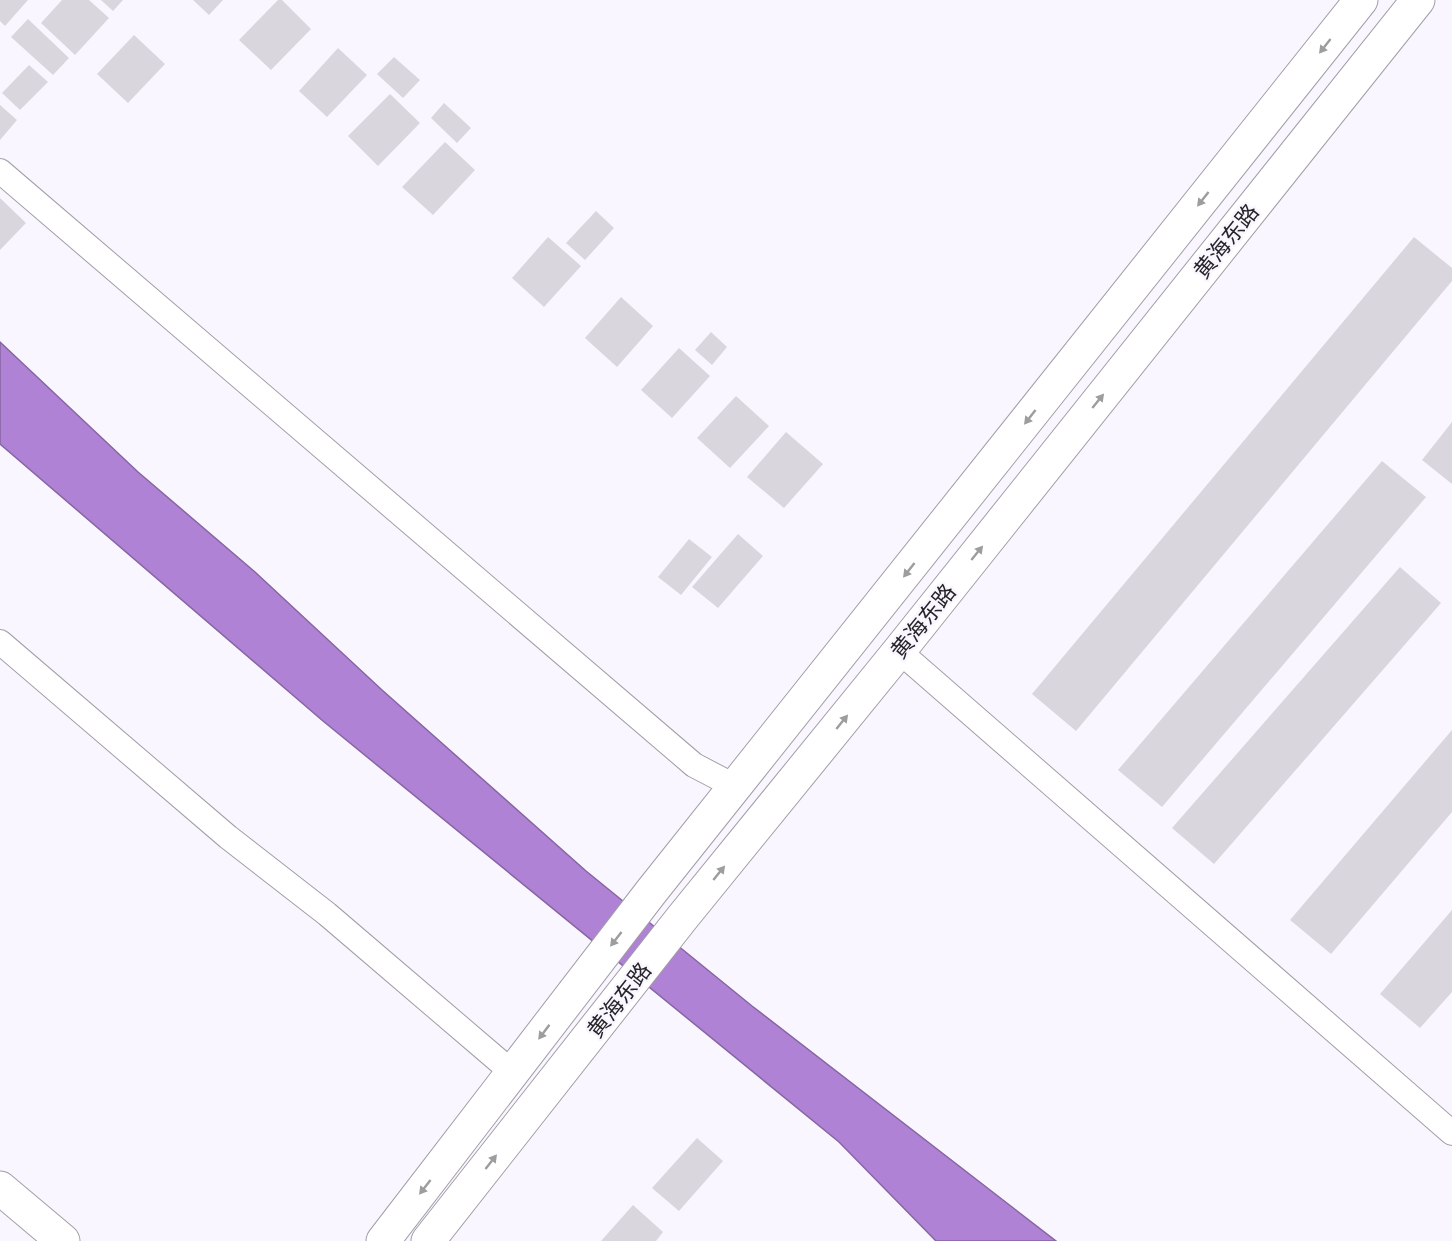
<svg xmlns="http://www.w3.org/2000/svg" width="1452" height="1241" viewBox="0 0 1452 1241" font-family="Signika,'Noto Sans SC',sans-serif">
	<rect width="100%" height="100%" fill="#faf6ff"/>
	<path fill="#af82d5" stroke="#8666a1" stroke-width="1.5" d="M0,342L138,472L255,572L382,690L586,871L752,1006L1056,1241H936L839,1142L323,721L0,444Z"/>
	<path fill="#dad6de" d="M0,0H28L5,26L0,21Z
		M62,0H89L109,18L75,55L41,23Z
		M101,0H123L113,11Z
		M193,0H223L209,15Z
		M278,0H282L311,29L271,70L239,40Z
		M28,19L69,58L53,75L11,37Z
		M134,35L165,64L128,103L97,74Z
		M338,48L367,75L327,117L299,91Z
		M394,57L420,80L403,98L377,74Z
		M29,65L48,82L20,110L2,93Z
		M390,94L420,123L378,166L348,136Z
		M444,103L471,128L457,143L431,118Z
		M0,105L17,120L0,140Z
		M445,142L475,170L433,215L402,187Z
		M0,198L26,223L0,250Z
		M596,211L614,228L585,260L566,243Z
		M548,237L581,266L544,307L512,278Z
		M1414,237L1452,268V281L1076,731L1032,694Z
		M621,297L653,326L617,367L585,338Z
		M711,332L727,347L712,365L695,350Z
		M679,348L710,376L672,418L641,390Z
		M736,396L769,426L730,468L697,438Z
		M1452,422V484L1422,460Z
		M786,432L823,464L784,508L747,477Z
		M1382,461L1426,497L1162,807L1118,770Z
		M738,534L763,556L718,608L692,587Z
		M689,539L712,557L681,595L658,577Z
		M1400,567L1441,603L1214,864L1172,828Z
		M1452,730V812L1331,954L1290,920Z
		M1452,910V992L1420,1028L1380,994Z
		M697,1138L723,1161L679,1211L652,1188Z
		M633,1205L663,1232L656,1241H601Z"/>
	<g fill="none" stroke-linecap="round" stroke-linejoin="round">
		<defs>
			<path id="street" d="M0,171L694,765L736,787
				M0,642L228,837L327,914L513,1073
				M899,651L1452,1133"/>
			<path id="secondary" d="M0,1188L63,1241
				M383,1241L651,892L1361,0
				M428,1241L682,918L899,651L1418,0"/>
		</defs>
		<use href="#street" stroke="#a29ea7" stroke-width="26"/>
		<use href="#secondary" stroke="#a29ea7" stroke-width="35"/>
		<use href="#street" stroke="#fff" stroke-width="24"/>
		<use href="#secondary" stroke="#fff" stroke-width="33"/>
	</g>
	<defs><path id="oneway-solid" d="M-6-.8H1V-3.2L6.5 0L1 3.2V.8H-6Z" transform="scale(1.5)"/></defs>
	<g fill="#9e9d9e">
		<use href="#oneway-solid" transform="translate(1325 46) rotate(128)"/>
		<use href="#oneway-solid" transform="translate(1203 199) rotate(128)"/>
		<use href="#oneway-solid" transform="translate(1098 401) rotate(-51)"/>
		<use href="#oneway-solid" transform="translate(1030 417) rotate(128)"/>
		<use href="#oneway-solid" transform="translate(977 553) rotate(-51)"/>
		<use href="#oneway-solid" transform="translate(909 570) rotate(128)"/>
		<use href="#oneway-solid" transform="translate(842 722) rotate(-51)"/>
		<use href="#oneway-solid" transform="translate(719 873) rotate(-51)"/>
		<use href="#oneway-solid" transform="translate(616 939) rotate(128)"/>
		<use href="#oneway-solid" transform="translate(544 1032) rotate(127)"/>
		<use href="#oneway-solid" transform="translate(491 1162) rotate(-52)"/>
		<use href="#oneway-solid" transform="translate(425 1187) rotate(128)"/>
	</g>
	<g text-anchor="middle" stroke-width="5" stroke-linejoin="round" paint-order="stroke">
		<g font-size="22" fill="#272528" stroke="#faf6ff">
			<text transform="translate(1226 241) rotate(-51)" y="8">黄海东路</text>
			<text transform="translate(923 621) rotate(-51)" y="8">黄海东路</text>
			<text transform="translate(619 1000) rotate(-52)" y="8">黄海东路</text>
		</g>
	</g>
</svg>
